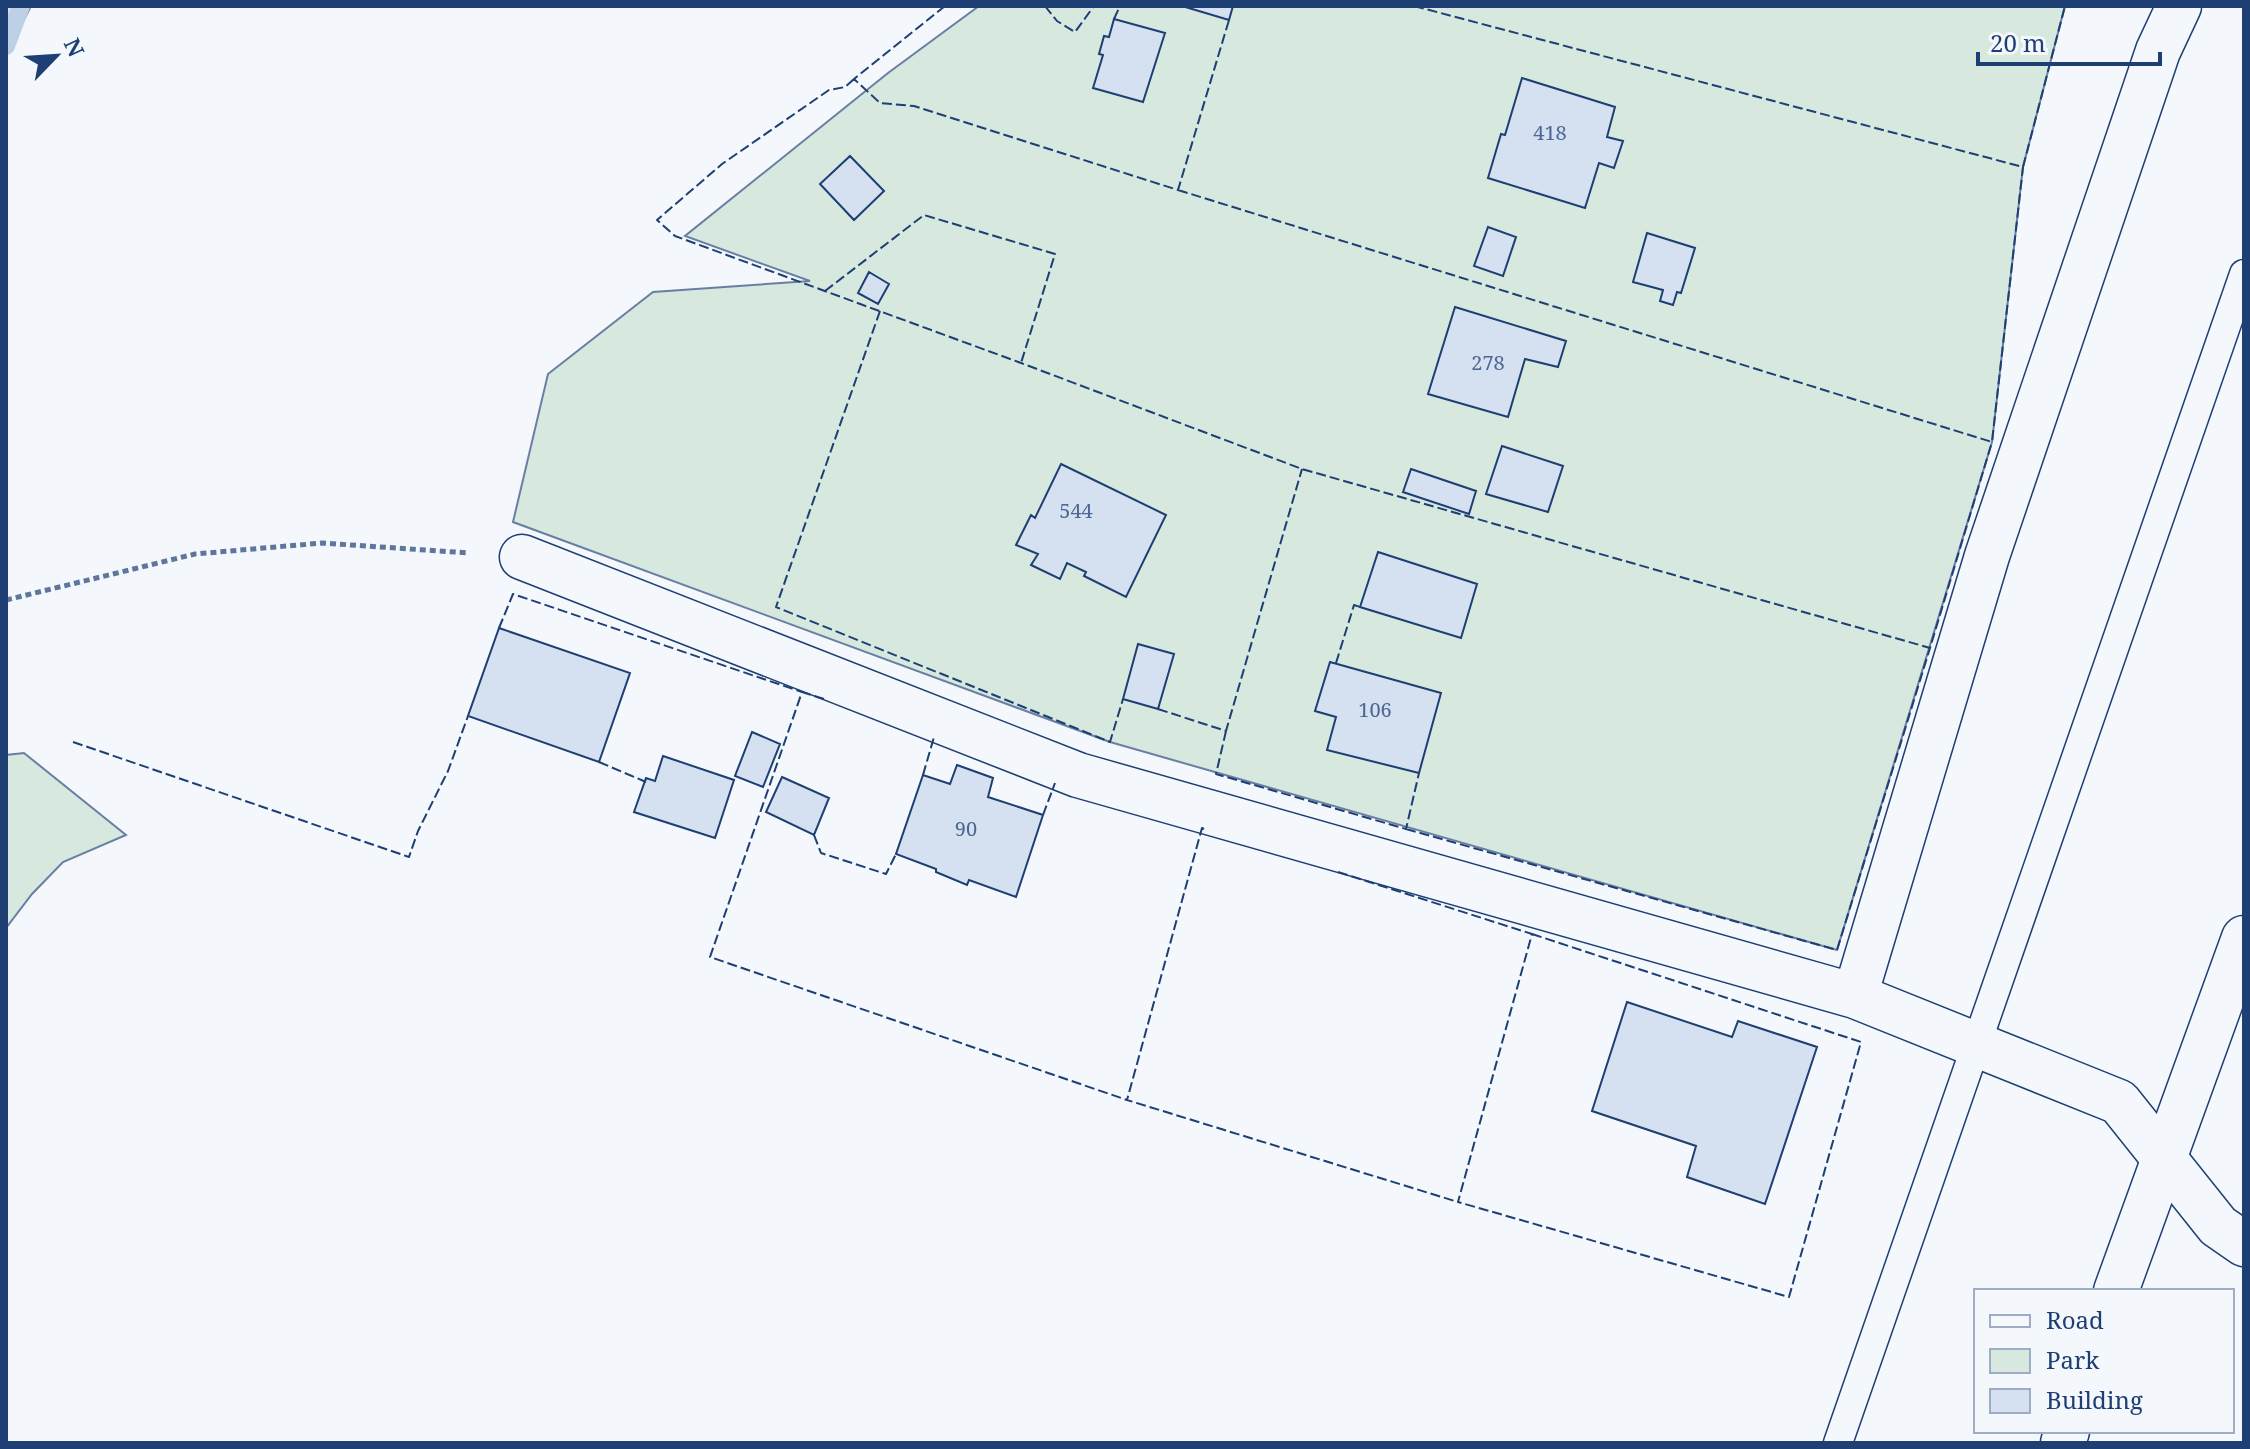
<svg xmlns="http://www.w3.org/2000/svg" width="2250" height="1449" viewBox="0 0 2250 1449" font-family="'Noto Serif',serif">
	<rect width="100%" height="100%" fill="#f4f7fb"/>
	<path fill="#d7e8df" stroke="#687fa3" stroke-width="2" d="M6,6H31L6,55Z
		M979,6H2065L2023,167L1992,442L1837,950L1110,742L513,522L548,374L653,292L810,281L685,236L888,73Z
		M24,753L126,835L63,862L32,894L6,928V755Z"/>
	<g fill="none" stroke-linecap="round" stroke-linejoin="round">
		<path stroke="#bed0e5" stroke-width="18" d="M6,46L21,6"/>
	</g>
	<path fill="#d5e0f0" stroke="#1d3f73" stroke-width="2" d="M1182,6H1233L1229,20Z
		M1114,19L1165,33L1143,102L1093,88L1103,55L1099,54L1104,36L1109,37Z
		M1522,78L1615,107L1607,137L1623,141L1614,168L1599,163L1585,208L1488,178L1501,134L1505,135Z
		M850,156L884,191L854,220L820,184Z
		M1488,227L1516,237L1503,276L1474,266Z
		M1647,233L1695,248L1681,293L1677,292L1673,305L1660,301L1663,290L1633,282Z
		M869,272L889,284L878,304L858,293Z
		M1455,307L1566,341L1558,367L1525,359L1508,417L1428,394Z
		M1502,446L1563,466L1548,512L1486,494Z
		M1061,464L1166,515L1126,597L1084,576L1086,572L1067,563L1060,579L1031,565L1038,554L1016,545L1031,515L1035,518Z
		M1411,469L1476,491L1469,514L1403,492Z
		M1378,552L1477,584L1461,638L1360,607Z
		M499,628L630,673L599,762L468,716Z
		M1138,644L1174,654L1158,709L1123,699Z
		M1330,662L1441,693L1419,773L1327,750L1336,717L1315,711Z
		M752,732L780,744L763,787L735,776Z
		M663,756L734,780L715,838L634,812L646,778L655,781Z
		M957,765L993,778L988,797L1043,815L1016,897L969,880L967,885L936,872V869L896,854L923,775L950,784Z
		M782,777L829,798L814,835L766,812Z
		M1627,1002L1732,1037L1738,1021L1817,1047L1765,1204L1687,1177L1696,1146L1592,1111Z"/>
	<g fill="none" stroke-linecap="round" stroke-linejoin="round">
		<defs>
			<path id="service" d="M1838,1443L2244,274"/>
			<path id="minor" d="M522,557L1078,775L1855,996L2119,1102L2218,1226L2244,1244
				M1855,996L1987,556L2158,51L2179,6"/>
			<path id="primary" d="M2116,1291L2244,938
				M2063,1443L2067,1431"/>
		</defs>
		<use href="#service" stroke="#1d3f73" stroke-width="31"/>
		<use href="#minor" stroke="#1d3f73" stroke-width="47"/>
		<use href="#primary" stroke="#1d3f73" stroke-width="47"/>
		<path stroke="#5e769c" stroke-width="5" stroke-dasharray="6 4" stroke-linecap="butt" d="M6,600L195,554L322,543L469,553"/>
		<use href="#service" stroke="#f4f7fb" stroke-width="28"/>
		<use href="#minor" stroke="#f4f7fb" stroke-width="44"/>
		<use href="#primary" stroke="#f4f7fb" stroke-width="44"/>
		<path stroke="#1d3f73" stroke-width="2" stroke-dasharray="10 4" stroke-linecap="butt" d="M945,6L854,79L880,103L914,106L1178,190L1229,20
			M1045,6L1057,21L1075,32L1094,6
			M1414,6L2023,167L2065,6
			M1114,19L1120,6
			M854,79L845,87L829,90L722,164L657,220L675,236L1021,363L1302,469L1930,648L1992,442
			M1178,190L1992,442L2023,167
			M825,291L924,215L1055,254L1021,363
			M880,311L776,607L1110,742L1123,699
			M499,628L513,594L802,692
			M1336,663L1354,605L1360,607
			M824,699L802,692L710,957L1127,1100
			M1158,709L1226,731L1302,469
			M1226,731L1216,774L1406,829L1419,773
			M73,742L409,857L418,831L448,771L468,716
			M599,762L646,782
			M923,775L934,737
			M1043,815L1055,783
			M1204,829L1202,828L1127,1100L1458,1202
			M1406,829L1837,950L1930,648
			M814,835L821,853L886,874L896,854
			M1338,872L1532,934
			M1532,934L1861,1042L1789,1297L1458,1202Z"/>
	</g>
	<g text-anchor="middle" stroke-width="6" stroke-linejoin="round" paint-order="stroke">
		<g font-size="20" fill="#4b6792">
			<text x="1550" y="140">418</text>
			<text x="1488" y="370">278</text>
			<text x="1076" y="518">544</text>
			<text x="1375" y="717">106</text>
			<text x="966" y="836">90</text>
		</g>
	</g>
	<rect width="2250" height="1449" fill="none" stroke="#1d3f73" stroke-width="16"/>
	<rect x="1974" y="1289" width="260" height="144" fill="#f4f7fb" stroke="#9eadc5" stroke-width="2"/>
	<rect x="1990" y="1315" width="40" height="12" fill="#f4f7fb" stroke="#9eadc5" stroke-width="2"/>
	<text x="2046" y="1329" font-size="24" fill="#1d3f73">Road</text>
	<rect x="1990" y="1349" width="40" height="24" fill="#d7e8df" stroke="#9eadc5" stroke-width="2"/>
	<text x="2046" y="1369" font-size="24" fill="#1d3f73">Park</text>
	<rect x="1990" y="1389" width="40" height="24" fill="#d5e0f0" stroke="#9eadc5" stroke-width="2"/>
	<text x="2046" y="1409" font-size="24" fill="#1d3f73">Building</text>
	<g transform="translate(56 56) rotate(65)" stroke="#f4f7fb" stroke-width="6" paint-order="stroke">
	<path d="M0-6L14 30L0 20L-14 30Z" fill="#1d3f73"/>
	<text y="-12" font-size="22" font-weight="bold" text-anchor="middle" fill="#1d3f73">N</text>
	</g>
	<path d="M1978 52v12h182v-12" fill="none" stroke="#1d3f73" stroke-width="4"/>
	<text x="1990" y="52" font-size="24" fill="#1d3f73" stroke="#f4f7fb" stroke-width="6" paint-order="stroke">20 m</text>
</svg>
